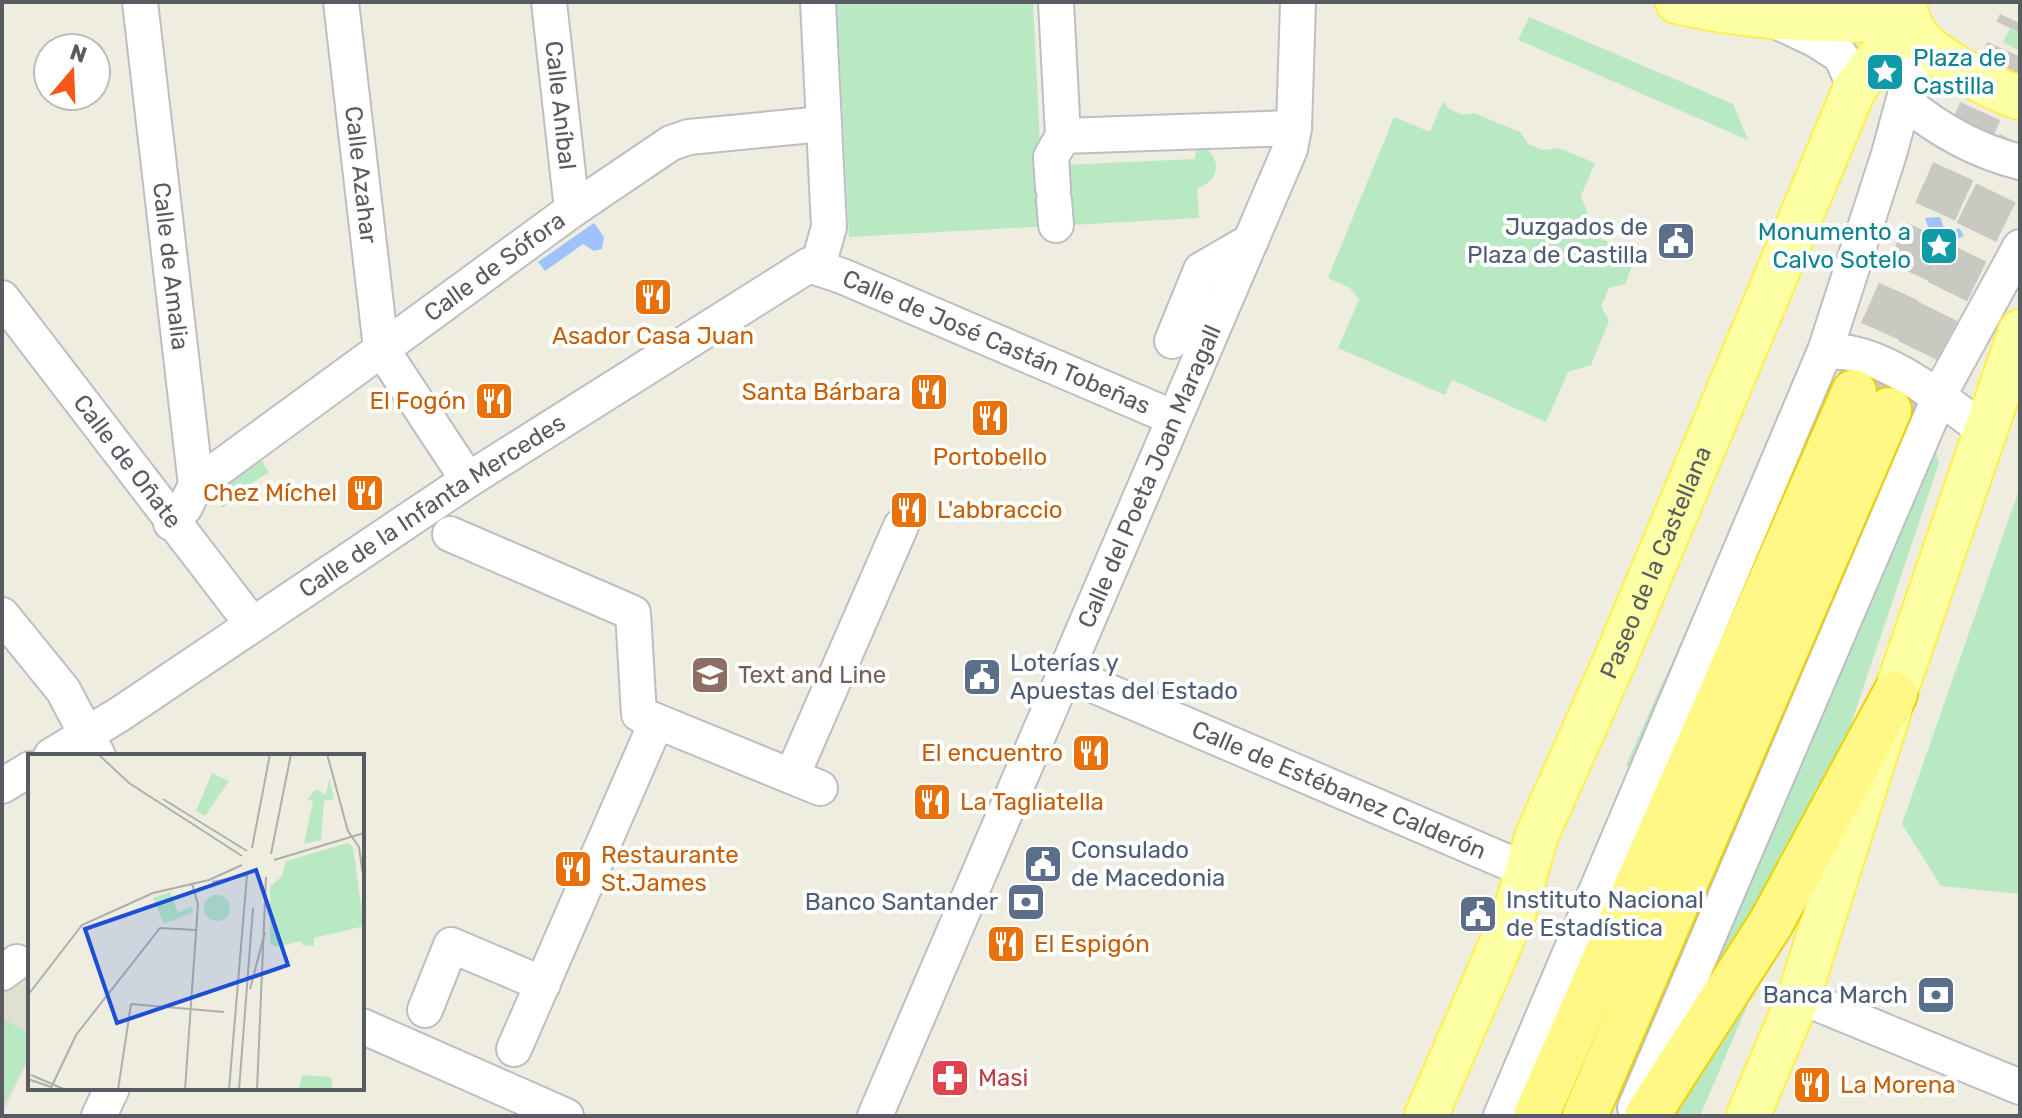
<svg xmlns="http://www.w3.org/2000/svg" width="2022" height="1118" viewBox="0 0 2022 1118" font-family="Rubik,sans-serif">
	<rect width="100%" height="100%" fill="#eeede0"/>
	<path fill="#e0e0d0" d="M22,969L30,981V1056L2,1115V990Z"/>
	<path fill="#b9e9c2" d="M837,2H1033L1041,166L1195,159L1196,145C1221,150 1224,181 1197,188L1199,218L849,237Z
		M1529,17L1733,104L1748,140L1518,40Z
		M2010,28L2020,32V51L2003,42Z
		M1443,101L1448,108L1462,115L1474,113L1520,132L1528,144L1543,150L1559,148L1595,163L1581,196L1597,237L1637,254L1625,284L1609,288L1601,306L1609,321L1591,365L1568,372L1546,422L1452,380L1445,395L1338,348L1359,300L1350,288L1328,278L1394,117L1430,132Z
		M1772,437L1634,770L1626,765Z
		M1932,439L1939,463L1850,727L1794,843L1706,985Z
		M260,458L269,472L225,500L226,505L222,508L217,498L211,500L215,486Z
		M2020,487V894L1941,886L1902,824Z
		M1765,964L1700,1116H1656Z
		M4,1020L30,1033V1054L5,1103L2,1101V1025Z"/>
	<path fill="#9ec2ff" d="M1940,217L1945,231L1949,233L1959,228L1964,236L1952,241L1958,260L1951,272H1945L1932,261L1913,257L1910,252C1910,239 1919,235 1930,232L1925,218Z
		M594,223L604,237L602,249L594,251L583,244L545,271L538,262Z"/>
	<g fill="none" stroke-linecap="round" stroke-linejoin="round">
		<path stroke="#c9c8c1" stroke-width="44" stroke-dasharray="44 22" stroke-linecap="butt" d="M1854,392L2020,23
			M1889,410L2020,144"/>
		<defs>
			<g id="minor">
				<path id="s1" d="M140,2L196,485L185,507L171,523"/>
				<path id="s2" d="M341,2L381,348L468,480"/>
				<path id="s3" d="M549,2L572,210"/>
				<path d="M818,2L829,227L818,266"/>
				<path d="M1056,2L1063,136"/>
				<path d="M1776,21L1816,40L1841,56L1855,88"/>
				<path d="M1905,102C1940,131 1976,151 2020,162"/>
				<path d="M1053,188L1051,157L1063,136L1294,128"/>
				<path d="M1054,200L1056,225"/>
				<path id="s4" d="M2,298L252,624"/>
				<path d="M1172,341L1201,270L1251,241"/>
				<path d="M1824,353C1872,342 1948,403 1985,431"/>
				<path id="s5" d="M196,485L572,210L671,143L689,137L823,124"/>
				<path d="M450,534L633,613L639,714L820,788"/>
				<path d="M2,615L63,690L98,756"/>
				<path id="s6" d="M1065,673L1526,870"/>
				<path id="s7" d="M51,756L120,714L468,480L809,265L842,276L1174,418"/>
				<path d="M792,776L901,526"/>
				<path d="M2,786L30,769"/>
				<path d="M2,973L17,962"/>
				<path d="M1799,996L2020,1087"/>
				<path d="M425,1010L451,945L543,984"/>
				<path d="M362,1026L566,1116"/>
				<path d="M514,1049L656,723"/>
				<path d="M1635,1108L1945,384L2020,247"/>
				<path d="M99,1116L112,1088"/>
				<path id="s8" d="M875,1116L1290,149L1294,128L1298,2"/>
				<path d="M1501,1116L1825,351L1889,154L1920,40"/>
			</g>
			<g id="major">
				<path d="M1677,2C1752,20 1832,22 1908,20"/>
				<path d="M1904,2C1907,15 1910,26 1918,37C1932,56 1996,91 2020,98"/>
				<path id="s9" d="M1426,1116L1515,911L1537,835L1615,660L1855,88L1908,20"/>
				<path d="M1748,1116L1799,996L1895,694L2020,331"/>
			</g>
			<path id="highway" d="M1536,1116L1854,392
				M1585,1116L1889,410
				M1647,1116L1771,923L1895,694"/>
		</defs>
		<use href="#minor" stroke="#bdbec5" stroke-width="38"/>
		<use href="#major" stroke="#fff047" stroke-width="46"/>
		<use href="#highway" stroke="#edd200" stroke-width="48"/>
		<use href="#minor" stroke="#fff" stroke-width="34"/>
		<use href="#major" stroke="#fcffa3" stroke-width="42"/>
		<use href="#highway" stroke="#fff885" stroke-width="44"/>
	</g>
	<defs>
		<symbol id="sight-square" viewBox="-11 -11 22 22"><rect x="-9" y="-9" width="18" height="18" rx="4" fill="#0f9aa8" stroke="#fff"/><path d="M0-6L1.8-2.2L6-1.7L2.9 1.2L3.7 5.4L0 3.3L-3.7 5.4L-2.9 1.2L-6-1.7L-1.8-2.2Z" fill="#fff"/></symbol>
		<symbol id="civic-square" viewBox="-11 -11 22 22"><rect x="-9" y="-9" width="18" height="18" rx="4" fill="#5c6f8a" stroke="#fff"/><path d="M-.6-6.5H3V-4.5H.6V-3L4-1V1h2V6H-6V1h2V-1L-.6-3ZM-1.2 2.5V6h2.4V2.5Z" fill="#fff"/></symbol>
		<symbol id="restaurant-square" viewBox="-11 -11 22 22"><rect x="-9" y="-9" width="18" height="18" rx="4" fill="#e8710a" stroke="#fff"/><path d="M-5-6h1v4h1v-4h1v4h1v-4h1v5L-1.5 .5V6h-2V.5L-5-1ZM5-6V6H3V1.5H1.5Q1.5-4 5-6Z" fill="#fff"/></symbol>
		<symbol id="school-square" viewBox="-11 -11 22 22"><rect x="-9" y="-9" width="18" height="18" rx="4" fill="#8d6e63" stroke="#fff"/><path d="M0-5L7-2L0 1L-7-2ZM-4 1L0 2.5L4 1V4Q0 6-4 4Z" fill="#fff"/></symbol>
		<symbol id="bank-square" viewBox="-11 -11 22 22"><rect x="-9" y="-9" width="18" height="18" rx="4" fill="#5c6f8a" stroke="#fff"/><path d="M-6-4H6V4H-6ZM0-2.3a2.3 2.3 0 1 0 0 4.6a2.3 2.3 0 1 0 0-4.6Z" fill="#fff"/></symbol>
		<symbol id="pharmacy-square" viewBox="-11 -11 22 22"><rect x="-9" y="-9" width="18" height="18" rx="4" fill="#e0444e" stroke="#fff"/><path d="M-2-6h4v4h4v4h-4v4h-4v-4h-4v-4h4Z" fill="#fff"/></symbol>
	</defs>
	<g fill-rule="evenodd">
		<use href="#sight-square" x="1863" y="50" width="44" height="44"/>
		<use href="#civic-square" x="1654" y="219" width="44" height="44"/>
		<use href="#sight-square" x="1917" y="224" width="44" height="44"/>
		<use href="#restaurant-square" x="631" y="275" width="44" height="44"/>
		<use href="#restaurant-square" x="907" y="370" width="44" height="44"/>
		<use href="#restaurant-square" x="472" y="379" width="44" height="44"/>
		<use href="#restaurant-square" x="968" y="396" width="44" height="44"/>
		<use href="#restaurant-square" x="343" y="471" width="44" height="44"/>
		<use href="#restaurant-square" x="887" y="488" width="44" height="44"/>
		<use href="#school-square" x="688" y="653" width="44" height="44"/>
		<use href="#civic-square" x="960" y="655" width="44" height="44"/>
		<use href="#restaurant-square" x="1069" y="731" width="44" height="44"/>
		<use href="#restaurant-square" x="910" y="780" width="44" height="44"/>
		<use href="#civic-square" x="1021" y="842" width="44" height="44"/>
		<use href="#restaurant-square" x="551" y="847" width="44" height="44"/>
		<use href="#bank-square" x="1004" y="880" width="44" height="44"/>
		<use href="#civic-square" x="1456" y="892" width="44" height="44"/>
		<use href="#restaurant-square" x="984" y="922" width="44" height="44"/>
		<use href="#bank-square" x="1914" y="973" width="44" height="44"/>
		<use href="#pharmacy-square" x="928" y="1056" width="44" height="44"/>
		<use href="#restaurant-square" x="1790" y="1063" width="44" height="44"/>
	</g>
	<g text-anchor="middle" stroke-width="8" stroke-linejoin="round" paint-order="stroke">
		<g font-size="24" fill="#0d838f" stroke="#fff" text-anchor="start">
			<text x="1913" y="66">Plaza de<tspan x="1913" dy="28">Castilla</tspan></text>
			<text x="1911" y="240" text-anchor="end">Monumento a<tspan x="1911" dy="28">Calvo Sotelo</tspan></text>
		</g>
		<g font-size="24" fill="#595b63" stroke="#fff">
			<text dy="8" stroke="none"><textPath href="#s3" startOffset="104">Calle Aníbal</textPath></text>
			<text dy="8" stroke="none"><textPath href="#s2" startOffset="174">Calle Azahar</textPath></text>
			<text dy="8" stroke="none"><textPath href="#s1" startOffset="266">Calle de Amalia</textPath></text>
			<text dy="8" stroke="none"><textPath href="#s5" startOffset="370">Calle de Sófora</textPath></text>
			<text dy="8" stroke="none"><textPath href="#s7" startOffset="1106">Calle de José Castán Tobeñas</textPath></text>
			<text dy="8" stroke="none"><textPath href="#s4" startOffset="206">Calle de Oñate</textPath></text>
			<text dy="8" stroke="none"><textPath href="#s8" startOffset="696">Calle del Poeta Joan Maragall</textPath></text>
			<text dy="8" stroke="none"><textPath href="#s7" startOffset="456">Calle de la Infanta Mercedes</textPath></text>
			<text dy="8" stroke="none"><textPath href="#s9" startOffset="600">Paseo de la Castellana</textPath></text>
			<text dy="8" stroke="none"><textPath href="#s6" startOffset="298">Calle de Estébanez Calderón</textPath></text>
		</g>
		<g font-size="24" fill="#4e5e75" stroke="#fff" text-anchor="end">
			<text x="1648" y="235">Juzgados de<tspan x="1648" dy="28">Plaza de Castilla</tspan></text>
			<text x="1010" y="671" text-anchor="start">Loterías y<tspan x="1010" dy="28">Apuestas del Estado</tspan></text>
			<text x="1071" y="858" text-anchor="start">Consulado<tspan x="1071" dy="28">de Macedonia</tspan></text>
			<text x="1506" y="908" text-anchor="start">Instituto Nacional<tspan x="1506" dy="28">de Estadística</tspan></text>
			<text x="998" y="910">Banco Santander</text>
			<text x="1908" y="1003">Banca March</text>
		</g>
		<g font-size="24" fill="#c56008" stroke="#fff" text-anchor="start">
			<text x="653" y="344" text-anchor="middle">Asador Casa Juan</text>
			<text x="901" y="400" text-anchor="end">Santa Bárbara</text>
			<text x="466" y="409" text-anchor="end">El Fogón</text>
			<text x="990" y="465" text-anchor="middle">Portobello</text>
			<text x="337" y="501" text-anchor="end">Chez Míchel</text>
			<text x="937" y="518">L'abbraccio</text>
			<text x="1063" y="761" text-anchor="end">El encuentro</text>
			<text x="960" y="810">La Tagliatella</text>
			<text x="601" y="863">Restaurante<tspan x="601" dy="28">St.James</tspan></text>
			<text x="1034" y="952">El Espigón</text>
			<text x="1840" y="1093">La Morena</text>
		</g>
		<g font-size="24" fill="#785e54" stroke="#fff" text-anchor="start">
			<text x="738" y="683">Text and Line</text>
		</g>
		<g font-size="24" fill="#be3a42" stroke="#fff" text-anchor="start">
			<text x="978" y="1086">Masi</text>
		</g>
	</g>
	<g transform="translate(28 754)">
		<rect width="336" height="336" fill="#eeede0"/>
		<path d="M184,19L201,27L177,62L168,57ZM301,25L306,45L296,47L293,86L276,90L285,47L279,46L288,35L298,41ZM320,89L325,93L336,172L286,184V192L274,191V187L247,193L242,189V133L254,122L258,107ZM142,138L150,159L163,152L165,158L136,170L125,144ZM176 154a13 13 0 1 1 26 0a13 13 0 1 1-26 0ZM274,321L303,323L305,336H271Z" fill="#b9e9c2"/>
		<path fill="none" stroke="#aeafaa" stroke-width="2" d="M70,0L101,29L214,102M299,0L320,77L331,93L336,128M135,45L219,97M224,94L242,0M243,100L263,0M246,106L336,79M184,128L219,121M222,235L237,178M0,241L54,171L125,139L181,126L214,111M103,250L196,258M3,321L38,336M0,325L23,333M22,336L48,281L132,174L168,176M90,336L103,250M157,336L170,150L164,130M201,336L219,121M211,336L225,154M229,336L238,123"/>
		<path fill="#1d4ed8" fill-opacity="0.15" stroke="#1d4ed8" stroke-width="4" d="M228,116L260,211L89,269L57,175Z"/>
		<rect width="336" height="336" fill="none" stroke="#595b63" stroke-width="4"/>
	</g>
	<rect width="2022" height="1118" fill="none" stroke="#595b63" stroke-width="8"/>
	<g transform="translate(72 72) rotate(19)"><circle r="38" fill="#ffffff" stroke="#bdbdc1" stroke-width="2"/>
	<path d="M0-6L14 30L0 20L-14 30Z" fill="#fb5718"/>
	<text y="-12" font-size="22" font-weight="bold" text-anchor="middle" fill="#595b63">N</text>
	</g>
</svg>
